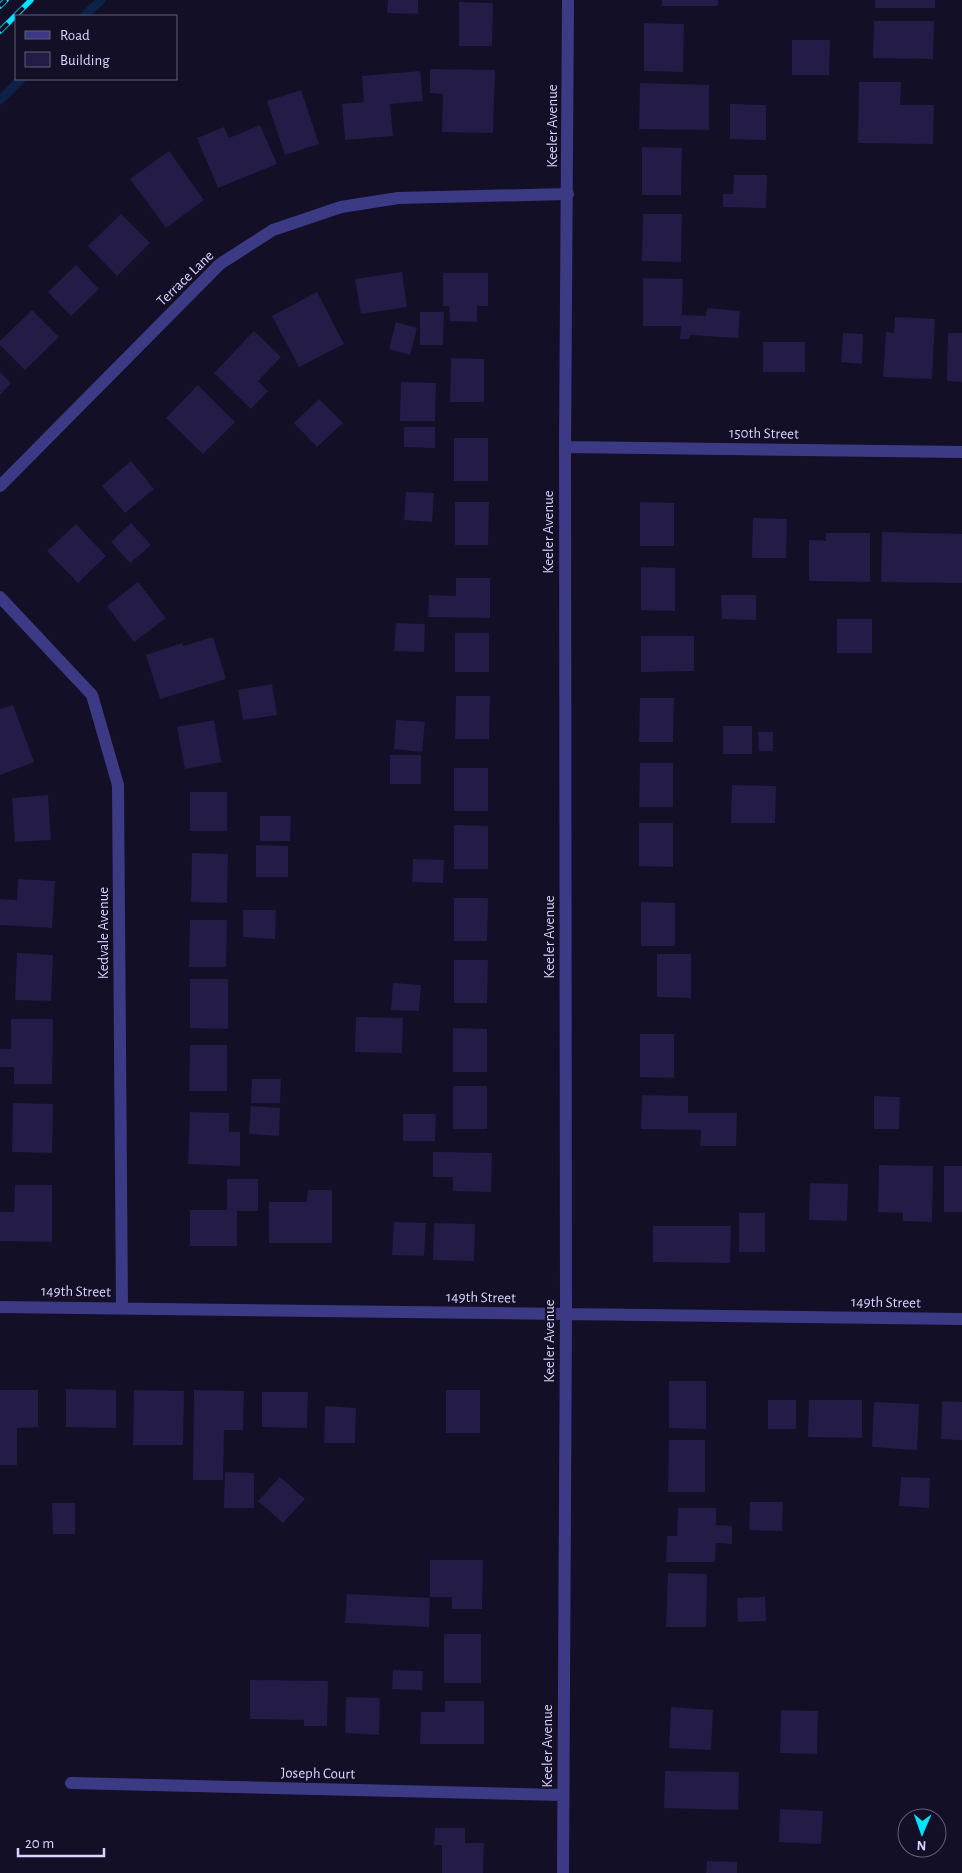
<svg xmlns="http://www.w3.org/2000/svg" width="962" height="1873" viewBox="0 0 962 1873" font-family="'Alegreya Sans',sans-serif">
	<rect width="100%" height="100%" fill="#130f26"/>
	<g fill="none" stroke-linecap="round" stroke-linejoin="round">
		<path stroke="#0c2248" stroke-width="9" d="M84,16L101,0
			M0,100L21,79"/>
	</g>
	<path fill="#241b47" d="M388,0H418V14L387,13Z
		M662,0H718V6H662Z
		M875,0H935V8H875Z
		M459,2L493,3L492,46H459Z
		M874,21H934L933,59L873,58Z
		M644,23L684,24L683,72L644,71Z
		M792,40H830L829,75H792Z
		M430,69L495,70L493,133L442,132L443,94L430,93Z
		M420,71L423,101L390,104L393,136L345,140L342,104L364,102L362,76Z
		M859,82H901L900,105H934L933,144L858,143Z
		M640,83L709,85V130L639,129Z
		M301,90L319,144L285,155L267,101Z
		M730,104L766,105V140L730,139Z
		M260,125L277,164L218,188L197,138L224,127L229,138Z
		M642,147L682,148L681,195H642Z
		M169,151L204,200L166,228L130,179Z
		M734,175H767L766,208L723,207V194H733Z
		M121,214L150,243L117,276L88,246Z
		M643,214H682L681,262L642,261Z
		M76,265L99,289L71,316L48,292Z
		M402,272L407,307L361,314L355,279Z
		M443,273H488V306H477V322L450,321L449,306H443Z
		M643,278L683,279L682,315L706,316L707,308L740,311L738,338L690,335L689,339H680L681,326H643Z
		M317,292L344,344L299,367L272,316Z
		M32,310L59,337L25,370L0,345V341Z
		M420,312H444L443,345H420Z
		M895,317L935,319L932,379L883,377L886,332L894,333Z
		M396,322L417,328L410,355L389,349Z
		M254,331L281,357L258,381L268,391L251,409L214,373Z
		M843,333L863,334L862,364L841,362Z
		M948,333H962V382L947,381Z
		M763,342H805V372H763Z
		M451,358L484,359V402H450Z
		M0,372L11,383L0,395Z
		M401,382L436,383L435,421H400Z
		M198,385L235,422L203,454L166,418Z
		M319,399L343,423L317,447L294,423Z
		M404,427H435V448L404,447Z
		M454,438H488V481H454Z
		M131,461L154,489L125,513L102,486Z
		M406,492L434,493L432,522L404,520Z
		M455,502H489L488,545H455Z
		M640,502L674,503V546H640Z
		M753,518L787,519L786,558H752Z
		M131,523L151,545L130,563L111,542Z
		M76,524L106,556L78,583L47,551Z
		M882,532L962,534V583L881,582Z
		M826,533H870V582L809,581V540L826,541Z
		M641,567L675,568V611L641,610Z
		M456,578H490V618L428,617L429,595L456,596Z
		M138,582L166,618L134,642L107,606Z
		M721,595H756V620L722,619Z
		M837,619H872V653H837Z
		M396,623L425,624L424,652L394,651Z
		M455,633H489V672H455Z
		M641,636H694V671L641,672Z
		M213,637L226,679L160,699L146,655L182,643L183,646Z
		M272,684L277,715L243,720L238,690Z
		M456,696H490L489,739H455Z
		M640,698H674L673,742H639Z
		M13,705L34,762L0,775V709Z
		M214,720L221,762L185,769L177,727Z
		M396,720L425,722L422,752L394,749Z
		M723,726H752V754H723Z
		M758,732H773V751H759Z
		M390,755H421V784H390Z
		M640,763H673V807H639Z
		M454,768H488V811H454Z
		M732,785L776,786L775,823H731Z
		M190,792H227V831H190Z
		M48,795L51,840L15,842L12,798Z
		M260,816H291L290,841H260Z
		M639,823H673V867L639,866Z
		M454,825L488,826V869H454Z
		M256,845L288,846V877H256Z
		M192,853L228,854L227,903L191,902Z
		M413,859L444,860L443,883L412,882Z
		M18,879L55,881L52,928L0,925V899L17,900Z
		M454,898H488L487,941H454Z
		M641,902L675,903V946H641Z
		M243,910H276L275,939L243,937Z
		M190,920H227L226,967H189Z
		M17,953L53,955L51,1001L15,1000Z
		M657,954H691V998L657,997Z
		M454,960H488L487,1003H454Z
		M190,979H228V1029L190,1028Z
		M393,983L421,985L419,1011L391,1010Z
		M356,1017L403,1018L402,1053L355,1052Z
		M11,1019H53L52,1084H14V1067H0V1049H11Z
		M453,1028L487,1029V1072H453Z
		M640,1034H674V1078L640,1077Z
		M190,1045H227V1091H189Z
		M252,1079H281L280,1103H251Z
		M453,1086H487V1129H453Z
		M642,1095L688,1096V1113H737L736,1146H700L701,1130L641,1129Z
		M874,1096L900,1097L899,1129H874Z
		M13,1103L53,1104L52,1153L12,1152Z
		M251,1106L280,1108L279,1136L249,1134Z
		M190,1112L229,1113V1132H240V1166L188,1164Z
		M403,1114H436L435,1141H403Z
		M433,1152L492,1153L491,1192L453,1191V1177H433Z
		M879,1165L933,1166L932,1222L903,1221V1213L878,1212Z
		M944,1166H962V1212H944Z
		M227,1179H258V1211H237V1246H190V1210H227Z
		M810,1183L848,1184L847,1221L809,1220Z
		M15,1185H52V1242L0,1241V1212H14Z
		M308,1190H332V1243H269V1202H307Z
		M739,1213H765V1252H739Z
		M394,1222L426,1223L424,1256L392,1255Z
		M434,1223L475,1224L474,1261L433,1260Z
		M653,1226H731L730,1263L653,1262Z
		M669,1381H706V1429L669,1428Z
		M66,1389L116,1390V1428L66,1427Z
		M0,1390H38V1427L17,1428V1465H0Z
		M134,1390L184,1391L183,1445H133Z
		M194,1390L244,1391L243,1430H224L223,1480H193Z
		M446,1390H480V1433H446Z
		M262,1392H308L307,1428L262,1427Z
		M768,1400H796V1429H768Z
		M809,1400H862V1438L808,1437Z
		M942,1401L962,1402V1440L941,1439Z
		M874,1402L919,1404L917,1450L872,1447Z
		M325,1406L356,1408L355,1443H324Z
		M669,1440H705V1492H668Z
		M225,1472L254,1473V1508H224Z
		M280,1477L305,1499L283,1523L258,1501Z
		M901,1477L930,1478L929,1508L899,1506Z
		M750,1502H783L782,1531L749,1530Z
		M52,1503H75V1534H53Z
		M678,1508H716V1525L732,1526V1544L716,1543L715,1562H666L667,1536H677Z
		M430,1560H483L482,1609H452V1597H430Z
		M668,1573L707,1574L706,1627H666Z
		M347,1594L430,1598L429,1627L345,1623Z
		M765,1597L766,1621L738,1622L737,1598Z
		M444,1634H481V1683H444Z
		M393,1670L423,1671L422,1690L392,1689Z
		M250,1680L328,1681L327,1726H304V1720L250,1719Z
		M346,1697L380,1698L379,1735L345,1733Z
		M445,1701H484V1744H420L421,1712H445Z
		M671,1707L713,1710L711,1750L669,1748Z
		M781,1710L818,1711L817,1754L780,1753Z
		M665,1771L739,1772L738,1810L664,1808Z
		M780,1809L823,1811L821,1844L779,1842Z
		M435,1828H465V1843H484L483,1873H442V1845H434Z
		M707,1861L737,1862V1873H706Z"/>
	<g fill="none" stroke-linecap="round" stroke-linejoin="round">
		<path stroke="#3d3a85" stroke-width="12" d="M565,447L962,452
			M0,486L220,264L273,230L341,207L398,198L568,194
			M0,597L92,695L118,785L122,1308
			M0,1307L962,1319
			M71,1783L563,1795
			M563,1873L566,1314L565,447L568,0"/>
		<defs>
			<path id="rail" d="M0,6L6,0
				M0,31L31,0"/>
		</defs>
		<use href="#rail" stroke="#00e5ff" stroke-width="5.5"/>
		<use href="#rail" stroke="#130f26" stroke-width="4" stroke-dasharray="11" stroke-linecap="butt"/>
	</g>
	<g text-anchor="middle" stroke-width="4.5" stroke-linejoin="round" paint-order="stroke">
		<g font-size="15" fill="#d9d4ff" stroke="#130f26">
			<text transform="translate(552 126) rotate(-90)" y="5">Keeler Avenue</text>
			<text transform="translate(185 278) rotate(-44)" y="5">Terrace Lane</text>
			<text transform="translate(764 433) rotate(1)" y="5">150th Street</text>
			<text transform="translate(548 532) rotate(-90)" y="5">Keeler Avenue</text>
			<text transform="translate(103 933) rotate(-90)" y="5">Kedvale Avenue</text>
			<text transform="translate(549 937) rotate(-90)" y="5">Keeler Avenue</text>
			<text transform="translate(76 1291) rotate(1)" y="5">149th Street</text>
			<text transform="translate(481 1297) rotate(1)" y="5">149th Street</text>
			<text transform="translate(886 1302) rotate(1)" y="5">149th Street</text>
			<text transform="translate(549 1341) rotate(-90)" y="5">Keeler Avenue</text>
			<text transform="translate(547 1746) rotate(-90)" y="5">Keeler Avenue</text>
			<text transform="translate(318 1773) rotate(1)" y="5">Joseph Court</text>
		</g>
	</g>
	<rect x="15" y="15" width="162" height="65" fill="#130f26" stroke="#625e7d"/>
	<rect x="25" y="31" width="25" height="8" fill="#3d3a85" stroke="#625e7d"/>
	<text x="60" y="40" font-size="15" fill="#d9d4ff">Road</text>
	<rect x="25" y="52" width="25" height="15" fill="#241b47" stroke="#625e7d"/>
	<text x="60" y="65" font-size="15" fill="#d9d4ff">Building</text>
	<g transform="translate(922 1833) rotate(182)"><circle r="24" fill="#130f26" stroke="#625e7d"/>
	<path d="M0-4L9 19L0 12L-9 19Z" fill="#00e5ff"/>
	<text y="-8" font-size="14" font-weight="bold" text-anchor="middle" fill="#d9d4ff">N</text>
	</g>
	<path d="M18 1848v8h86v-8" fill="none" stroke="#d9d4ff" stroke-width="2.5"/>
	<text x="25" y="1848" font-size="15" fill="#d9d4ff" stroke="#130f26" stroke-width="4" paint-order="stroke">20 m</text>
</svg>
